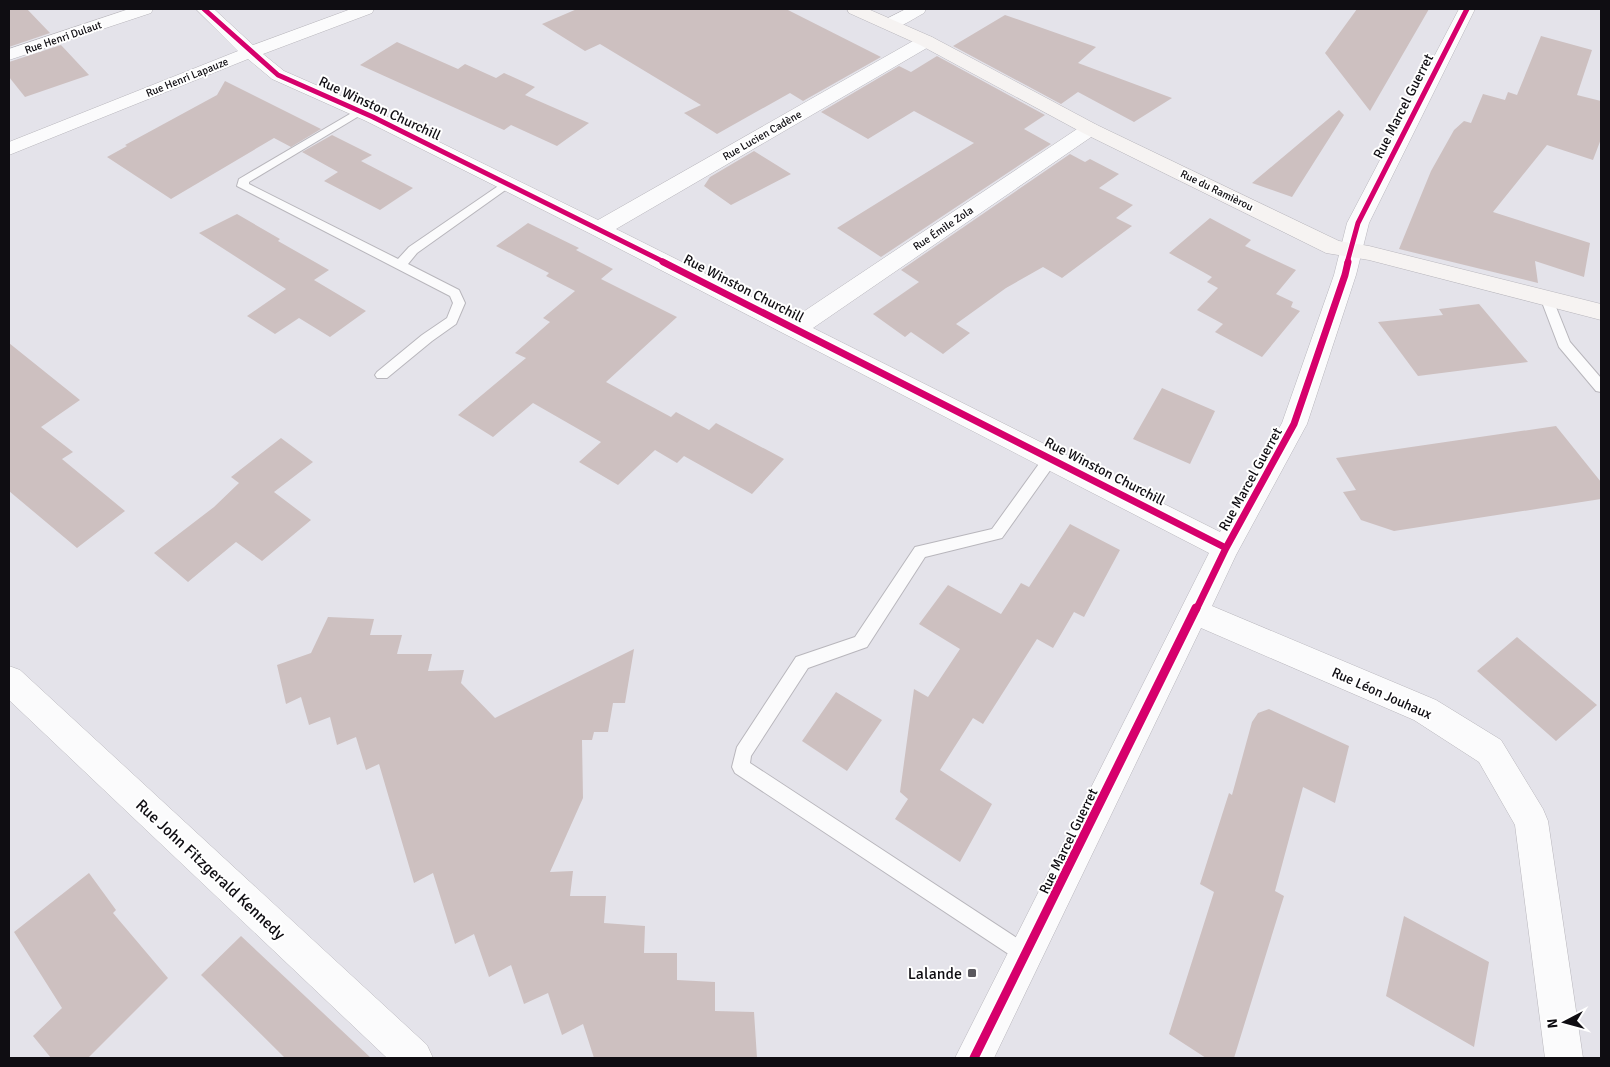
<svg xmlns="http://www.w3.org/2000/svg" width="1610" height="1067" viewBox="0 0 1610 1067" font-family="Signika,sans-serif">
	<rect width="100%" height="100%" fill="#e4e3ea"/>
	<path fill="#cdc0c0" d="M9,9H27L50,33L9,47Z
		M577,9H786L881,57L803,101L790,93L717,134L684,113L701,105L600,44L585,51L542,24Z
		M1357,9H1429L1370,111L1325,53Z
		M1005,15L1096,47L1078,63L1172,98L1134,122L1078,92L1061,104L953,46Z
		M1541,36L1592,50L1577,95L1601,101V139L1593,160L1547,145L1493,212L1590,243L1584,277L1535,261L1538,283L1399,249L1431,171L1454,130L1464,121L1471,123L1483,94L1505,100L1508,92L1517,95Z
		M397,42L458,69L465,64L496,78L504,73L535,87L525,95L589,123L557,146L511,125L504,130L360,65Z
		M61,45L89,75L25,97L9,77V62Z
		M937,56L1045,115L1024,129L1051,144L881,257L837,228L974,143L914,111L868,139L821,112L899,66L911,72Z
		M225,81L321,129L291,147L274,138L171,199L107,157L127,146L125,145L217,95Z
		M1339,110L1344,115L1292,197L1252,183Z
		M332,135L372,155L361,161L413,188L380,210L324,181L338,172L302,152Z
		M754,151L791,174L731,205L704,186L710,177Z
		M1070,154L1085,162L1090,159L1119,174L1099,188L1133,205L1116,218L1132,226L1062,278L1043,267L1006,288L956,324L970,333L943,354L911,332L905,337L873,314L919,282L901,270Z
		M237,214L280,239L278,241L329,270L314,280L366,311L330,337L299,318L275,334L247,316L286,289L199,233Z
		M1210,218L1251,240L1245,246L1296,270L1276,294L1293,302L1291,307L1300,311L1262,357L1215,332L1223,324L1197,310L1218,288L1207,282L1212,277L1169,253Z
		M528,223L579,248L576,250L613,269L601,279L677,317L606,382L671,417L676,412L709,430L716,423L784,459L752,494L684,456L677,463L655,450L618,485L579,462L601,442L533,403L493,437L458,415L526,358L515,353L550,322L543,318L575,291L546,276L549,273L496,246Z
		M1479,304L1528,362L1418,376L1378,322L1443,315L1439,309Z
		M9,343L80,400L41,427L73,452L62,459L125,511L77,548L9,491Z
		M1162,388L1215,411L1190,464L1133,439Z
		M1556,426L1601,482V499L1394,531L1361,520L1343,492L1356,490L1336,458Z
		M281,438L313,462L274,492L311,520L262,561L236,542L188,582L154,553L214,507L239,483L231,477Z
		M1070,524L1120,550L1084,617L1074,612L1053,648L1037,639L983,724L973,718L940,770L992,804L960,862L895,819L908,799L900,792L914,689L928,697L960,649L919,624L948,585L1001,614L1021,583L1029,587Z
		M328,617L374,619L370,635H402L397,654H432L428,671L464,670L461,683L495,718L634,649L625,703H613L608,732H594L592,740H582L583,798L550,872L573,871L570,896H606L604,923L645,926L644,953H677V980L715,982V1011L754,1012L757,1058H594L583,1024L562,1035L548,993L524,1004L511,965L489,977L474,934L455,944L433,873L414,883L379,764L366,770L356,737L337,745L330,717L309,725L301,697L286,704L277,665L311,653Z
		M1517,637L1597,705L1556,741L1477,671Z
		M836,692L882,720L847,771L802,741Z
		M1269,709L1349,746L1335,803L1303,787L1275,891L1284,896L1234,1058H1206L1169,1034L1214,892L1200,884L1229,793L1232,795L1252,722L1258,713Z
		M89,873L116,910L113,913L168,978L88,1058H51L33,1036L62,1008L14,932Z
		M1404,916L1489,962L1474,1047L1386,996Z
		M241,936L371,1058H285L201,975Z"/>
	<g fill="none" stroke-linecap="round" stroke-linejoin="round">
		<defs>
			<path id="lane" d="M360,108L364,109L365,111L364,113L249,182V184L398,259L409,247L504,182H512L514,184L417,253L408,264L459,290L465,303L456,324L432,341L387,378H377L375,375L377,372L422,335L447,318L453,303L450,296L237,186L239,179Z
				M1546,293L1552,297L1570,342L1601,378V392L1596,391L1559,347L1540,297Z
				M1051,452L1056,454L1058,458L1056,462L1002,538L925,557L867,647L808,668L751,756L750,763L1032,948L1035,955L1032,962L1025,965L735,773L732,767L737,747L796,657L855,637L915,547L992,529L1046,454Z"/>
			<path id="street" d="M129,9H153L151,13L9,60V49Z
				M196,9H214L253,45L351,9H374L372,13L263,54L284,71L380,113L598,220L920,37L926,36L932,37L935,41L932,45L616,229L794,318L1083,125L1090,123L1097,125L1100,129L1097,133L813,328L1220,532L1282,423L1334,275L1347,223L1459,9H1475L1369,223L1356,275L1307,424L1236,555L1212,606L1436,700L1501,740L1543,809L1548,821L1583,1058H1545L1515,825L1479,762L1414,720L1201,628L994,1058H955L1209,553L591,234L366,121L272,79L248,59L9,155V142L238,51Z
				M906,9H926L924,13C912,19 898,31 884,28L881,24L884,20Z
				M9,666L20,670L427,1045L433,1058H387L9,700Z"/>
			<path id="secondary" d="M847,9H868L932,37L1097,125L1339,241L1369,246L1601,304V320L1369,260L1326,253L1083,133L920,45L849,13Z"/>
		</defs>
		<use href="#lane" stroke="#b8b6bc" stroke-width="2"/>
		<use href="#street" stroke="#b8b6bc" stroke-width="1"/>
		<use href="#secondary" stroke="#b8b6bc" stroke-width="1"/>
		<use href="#lane" fill="#fbfbfc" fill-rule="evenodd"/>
		<use href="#street" fill="#fbfbfc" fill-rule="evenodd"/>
		<use href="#secondary" fill="#f6f3f2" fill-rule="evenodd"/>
		<defs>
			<path id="cycleway-far2" d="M204,9L278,75L373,117L666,263
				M1347,263L1358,223L1467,9"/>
			<path id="cycleway-far1" d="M663,262L1226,548
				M1196,610L1226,548L1294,424L1345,275L1348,262"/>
			<path id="cycleway" d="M974,1058L1196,608"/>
		</defs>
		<use href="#cycleway-far2" stroke="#fff" stroke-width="7"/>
		<use href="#cycleway-far1" stroke="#fff" stroke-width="10"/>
		<use href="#cycleway" stroke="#fff" stroke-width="12"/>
		<use href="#cycleway-far2" stroke="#d6006c" stroke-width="5"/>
		<use href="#cycleway-far1" stroke="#d6006c" stroke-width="7"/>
		<use href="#cycleway" stroke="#d6006c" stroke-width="9"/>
	</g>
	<rect fill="#5a585e" stroke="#fff" stroke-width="2" x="967" y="968" width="10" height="10" rx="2.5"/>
	<g text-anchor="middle" stroke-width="4" stroke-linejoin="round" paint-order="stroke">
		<g font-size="11" fill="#0f0d12" stroke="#fff">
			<text transform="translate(63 37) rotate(-19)" y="4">Rue Henri Dulaut</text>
			<text transform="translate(187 77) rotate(-22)" y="4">Rue Henri Lapauze</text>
			<text transform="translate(762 135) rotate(-30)" y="4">Rue Lucien Cadène</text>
			<text transform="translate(1217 190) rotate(26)" y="4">Rue du Ramièrou</text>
			<text transform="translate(943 228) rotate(-34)" y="4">Rue Émile Zola</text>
		</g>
		<g font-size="14" fill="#0f0d12" stroke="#fff">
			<text transform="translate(1403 106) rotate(-63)" y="5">Rue Marcel Guerret</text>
			<text transform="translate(380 108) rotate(25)" y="5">Rue Winston Churchill</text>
			<text transform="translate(744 288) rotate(27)" y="5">Rue Winston Churchill</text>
			<text transform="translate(1105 471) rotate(27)" y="5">Rue Winston Churchill</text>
			<text transform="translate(1250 479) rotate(-61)" y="5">Rue Marcel Guerret</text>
			<text transform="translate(1382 693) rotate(24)" y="5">Rue Léon Jouhaux</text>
			<text transform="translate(1068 841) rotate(-64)" y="5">Rue Marcel Guerret</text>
		</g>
		<g font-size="16" fill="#0f0d12" stroke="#fff">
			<text transform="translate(211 869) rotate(43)" y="6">Rue John Fitzgerald Kennedy</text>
		</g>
		<g font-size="16" fill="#0f0d12" stroke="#fff" text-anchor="end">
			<text x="962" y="979">Lalande</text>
		</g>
	</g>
	<rect width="1610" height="1067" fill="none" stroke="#0f0d12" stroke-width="20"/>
	<g transform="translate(1565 1022) rotate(264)" stroke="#ffffff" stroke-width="4" paint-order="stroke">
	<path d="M0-4L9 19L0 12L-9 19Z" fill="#0f0d12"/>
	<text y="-8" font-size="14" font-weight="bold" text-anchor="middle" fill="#0f0d12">N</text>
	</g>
</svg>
